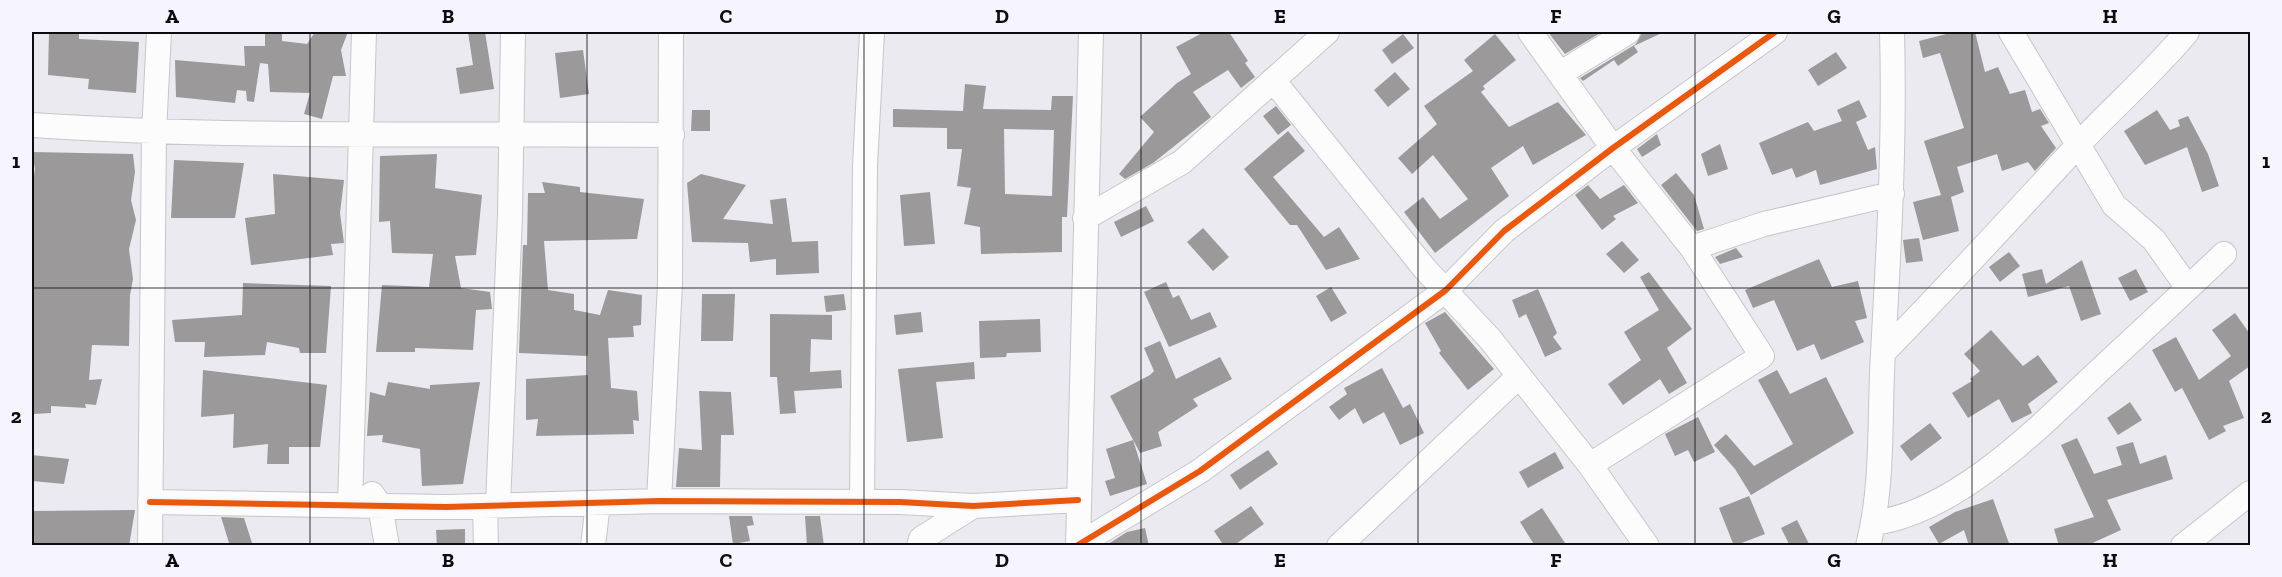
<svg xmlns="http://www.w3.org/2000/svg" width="2282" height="577" viewBox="0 0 2282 577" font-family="'Zilla Slab',serif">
	<rect width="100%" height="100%" fill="#ebeaf0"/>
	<path fill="#9b999a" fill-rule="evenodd" d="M49,32H79V39L139,42L136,93L88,89L89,79L48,75Z
		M265,32H282V41L307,44L315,32H348L341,50L346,76H333L322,119L304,114L310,93L270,92L268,64L260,63L254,102L247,101L246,91L237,90L235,103L176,97L175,60L245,66L244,46H265Z
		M468,32H485L494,89L460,94L456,68L473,65Z
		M1204,32H1229L1248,61L1245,63L1255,77L1241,88L1228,70L1193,92L1211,117L1153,163L1125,179L1119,174L1154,132L1140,117L1177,83L1191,74L1176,47Z
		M1548,32H1602L1565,54Z
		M1642,32H1664L1634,46L1638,52L1618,66L1614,60L1583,81L1580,78L1636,44Z
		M1954,32H1975L1985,72L1998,67L2010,94L2025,90L2032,112L2040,109L2049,123L2041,126L2056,148L2035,171L2028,162L2002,171L1997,154L1957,167L1964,192L1951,197L1959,231L1923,240L1913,202L1941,195L1924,141L1964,128L1940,53L1923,58L1919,41Z
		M1403,34L1414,48L1392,64L1382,50Z
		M1495,34L1516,60L1483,86L1485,89L1481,92L1509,127L1558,102L1586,135L1533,165L1523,146L1491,168L1509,196L1435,253L1404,212L1423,197L1440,219L1468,199L1433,155L1412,174L1398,158L1437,124L1424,106L1473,71L1464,60Z
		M583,50L589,94L560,98L555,53Z
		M1836,52L1847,68L1818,86L1808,70Z
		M1395,72L1410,89L1388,107L1374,90Z
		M965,84L986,86L983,109L1051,110L1052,96H1073L1067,217H1062V252L981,254L980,227L964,224L971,188L957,186L962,149H947V128L893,127V109L963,111ZM1004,129L1054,130L1052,196L1005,194Z
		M1859,100L1867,117L1856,122L1868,150L1875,147L1877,169L1820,185L1816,170L1796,178L1792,168L1772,175L1759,143L1808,122L1814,131L1842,121L1837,110Z
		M1276,106L1291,125L1278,135L1263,116Z
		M692,110H710V131H691Z
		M2157,110L2170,130L2180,126L2178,120L2188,116L2208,154L2219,186L2202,192L2187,147L2145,165L2124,131Z
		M1288,131L1305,151L1273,177L1324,237L1339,227L1360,259L1326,270L1297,225H1290L1244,169Z
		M1657,134L1661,145L1642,157L1637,149Z
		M1720,144L1728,169L1708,176L1701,154Z
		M32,152L133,154L135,172L131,200L136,220L129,249L133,279L130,295L129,346L92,345L89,380L102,379L96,405L85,404L86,408L51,406V413L34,414L32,402V189L35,169Z
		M437,154L435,188L482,195L476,255L455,256L461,288L490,292L492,309L476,310L473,350L415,348V352H376L382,285L429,287L433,254L392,253L390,221L379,222L380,156Z
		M174,160L244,163L235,218H171Z
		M1676,173L1694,195L1704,229L1697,231L1661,185Z
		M273,174L344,180L340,213L344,243L331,244L333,255L251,265L245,218L275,214Z
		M701,174L746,185L723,219L773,224L770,200L786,198L792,242L818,241L819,273L776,275V259L750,262L748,243L692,242L687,183Z
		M542,182L580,187V192L644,199L637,239L544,241L548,290L574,294V310L600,315L608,290L642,295L641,325L633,326L634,337L608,338L611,388L637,391L639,421L633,420L634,434L536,436L538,419L526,420V379L588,375V356L519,353L523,245H527L528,193H545Z
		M1588,185L1600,199L1624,185L1638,203L1613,216L1616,219L1602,230L1575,195Z
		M930,192L935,244L904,246L900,195Z
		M1146,206L1154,221L1121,237L1114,222Z
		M1203,228L1229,257L1213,271L1187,242Z
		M1919,238L1923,261L1906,263L1903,240Z
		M1622,241L1639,260L1624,273L1606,254Z
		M1736,248L1743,257L1720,264L1715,257Z
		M2009,252L2020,266L2000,282L1989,267Z
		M1819,259L1832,287L1858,281L1867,318L1855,321L1864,342L1821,360L1814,344L1797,351L1774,300L1753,308L1745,290Z
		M2082,260L2101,314L2081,321L2069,286L2028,297L2022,274L2042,269L2046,284Z
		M2136,269L2148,292L2130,301L2118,278Z
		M1649,272L1692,329L1667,348L1687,383L1669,394L1660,379L1623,405L1608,384L1641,360L1624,332L1659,310L1640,277Z
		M1166,282L1173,298L1179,295L1191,320L1210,312L1217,327L1169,347L1144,292Z
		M243,283L331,286L326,353H300L299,348L267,342L265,355L204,357L205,342H175L172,320L242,315Z
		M1331,287L1347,313L1331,322L1316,296Z
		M1538,289L1557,333L1553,337L1562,349L1545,357L1526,314L1519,318L1512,300Z
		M702,294H735L733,341H701Z
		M844,294L846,310L826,312L824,296Z
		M921,312L923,332L896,335L894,315Z
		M1445,312L1494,369L1468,390L1439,353L1441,351L1425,323Z
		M2235,313L2250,334V366L2229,381L2244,418L2223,426L2226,431L2209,440L2182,388L2175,392L2152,350L2176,337L2199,380L2231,356L2212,330Z
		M770,314L832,315V340L811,339L810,372L841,370L842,388L794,391L796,413L780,414L777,377H770Z
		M1040,319L1041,352L1007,353L1006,357L980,358L979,321Z
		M1991,330L2023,366L2038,355L2058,382L2028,404L2032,413L2012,423L1999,399L1968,418L1952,393L1972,381L1970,379L1980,371L1964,354Z
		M1160,341L1176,379L1220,357L1232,379L1193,399L1198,406L1158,432L1162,446L1140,453L1110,396L1150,375L1154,371L1144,348Z
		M974,362L975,379L936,382L943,438L907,442L898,369Z
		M1382,368L1403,408L1410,404L1424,433L1400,445L1384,412L1363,424L1355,408L1339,420L1329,407L1347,394L1344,388Z
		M203,370L327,385L320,447H289V464H267L268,444L233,448L234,414L201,417Z
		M1777,370L1790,394L1826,377L1854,433L1751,495L1735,469L1714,445L1726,434L1754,466L1793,444L1758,380Z
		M388,382L430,389V385L480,382L463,484L422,486L420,449L382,442L383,435L367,436L370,392L385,396Z
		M699,391L731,392L734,435H721L720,487H676L679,448L702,450Z
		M2130,402L2142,420L2118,435L2107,418Z
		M1698,417L1715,452L1694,462L1688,450L1675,456L1665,434Z
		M1930,423L1942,438L1911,461L1900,446Z
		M2077,438L2094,474L2122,465L2116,447L2133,442L2140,464L2166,455L2173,479L2107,500L2121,530L2086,546H2059L2054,529L2094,517L2061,445Z
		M1133,440L1147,484L1110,496L1105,481L1115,478L1106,449Z
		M1268,450L1278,464L1240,490L1230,475Z
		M1555,452L1564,468L1528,488L1519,472Z
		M32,455L69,459L64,484L32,481Z
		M1749,496L1765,534L1734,546L1719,508Z
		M1993,499L2010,546H1969L1964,530L1939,544L1929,527L1955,512Z
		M1251,506L1264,524L1233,546H1224L1214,531Z
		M1542,508L1567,546H1535L1520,522Z
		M135,510L129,546H32V511Z
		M729,516H752L754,525L747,526L750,541L733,544Z
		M805,516H820L824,546H807Z
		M221,517L244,518L253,546H230Z
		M1797,520L1810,546H1790L1781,528Z
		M1145,528L1149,546H1105L1127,532Z
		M465,529V546H437L436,530Z"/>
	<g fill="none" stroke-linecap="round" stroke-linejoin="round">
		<defs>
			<path id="minor" d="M1530,32L1613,148L1692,248L1762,356L1590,465
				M2011,32L2114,205L2154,240L2188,288
				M1561,73L1628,32
				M1273,80L1425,269L1490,339L1590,465L1647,546
				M32,125C245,139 458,133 672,135
				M1085,218L1182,162L1327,32
				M1692,248L1764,224L1892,194
				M1883,353C1889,245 1895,139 1892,32
				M372,494L380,506L387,546
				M659,501L670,283L671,32
				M150,502L446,507L659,501L900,502L973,506L1078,500
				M862,502L865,166L872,32
				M350,505L364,32
				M498,505L510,215L513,32
				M485,506L486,546
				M1874,523C1959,511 2040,426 2101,369C2142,331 2183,293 2224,254
				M1078,545L1200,471L1446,290L1504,231L1613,148L1775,32
				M150,546L154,133L159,32
				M593,546L598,503
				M919,546L921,539L973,506
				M1078,546L1091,32
				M1339,546L1519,376
				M1868,546C1884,483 1879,417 1883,353C1949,285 2013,216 2077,146C2113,107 2153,73 2187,32
				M2183,546L2250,493"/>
		</defs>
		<use href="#minor" stroke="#c6c6ca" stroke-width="26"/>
		<use href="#minor" stroke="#fcfcfd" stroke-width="24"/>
		<defs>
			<path id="cycleway" d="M150,502L446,507L659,501L900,502L973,506L1078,500
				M1078,545L1200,471L1446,290L1504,231L1613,148L1775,32"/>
		</defs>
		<use href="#cycleway" stroke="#f6f5ff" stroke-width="10"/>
		<use href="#cycleway" stroke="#e8590c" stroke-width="6"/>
	</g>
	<path fill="none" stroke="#0c0b0f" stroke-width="1.5" stroke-opacity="0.55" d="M310,32V546M587,32V546M864,32V546M1141,32V546M1418,32V546M1695,32V546M1972,32V546M32,288H2250"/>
	<rect width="2282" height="577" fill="none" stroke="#f6f5ff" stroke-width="66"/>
	<rect x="33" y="33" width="2216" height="511" fill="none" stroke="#0c0b0f" stroke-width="2"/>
	<g font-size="20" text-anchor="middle" font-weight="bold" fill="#0c0b0f">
		<text x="172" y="23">A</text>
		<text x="448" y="23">B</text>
		<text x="726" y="23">C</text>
		<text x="1002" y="23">D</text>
		<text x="1280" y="23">E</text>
		<text x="1556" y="23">F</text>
		<text x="1834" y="23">G</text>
		<text x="2110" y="23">H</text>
		<text x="16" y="168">1</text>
		<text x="2266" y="168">1</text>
		<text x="16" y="423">2</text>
		<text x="2266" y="423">2</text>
		<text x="172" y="567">A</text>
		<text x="448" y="567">B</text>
		<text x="726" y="567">C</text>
		<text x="1002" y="567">D</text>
		<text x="1280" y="567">E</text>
		<text x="1556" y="567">F</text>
		<text x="1834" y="567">G</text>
		<text x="2110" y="567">H</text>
	</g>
</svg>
